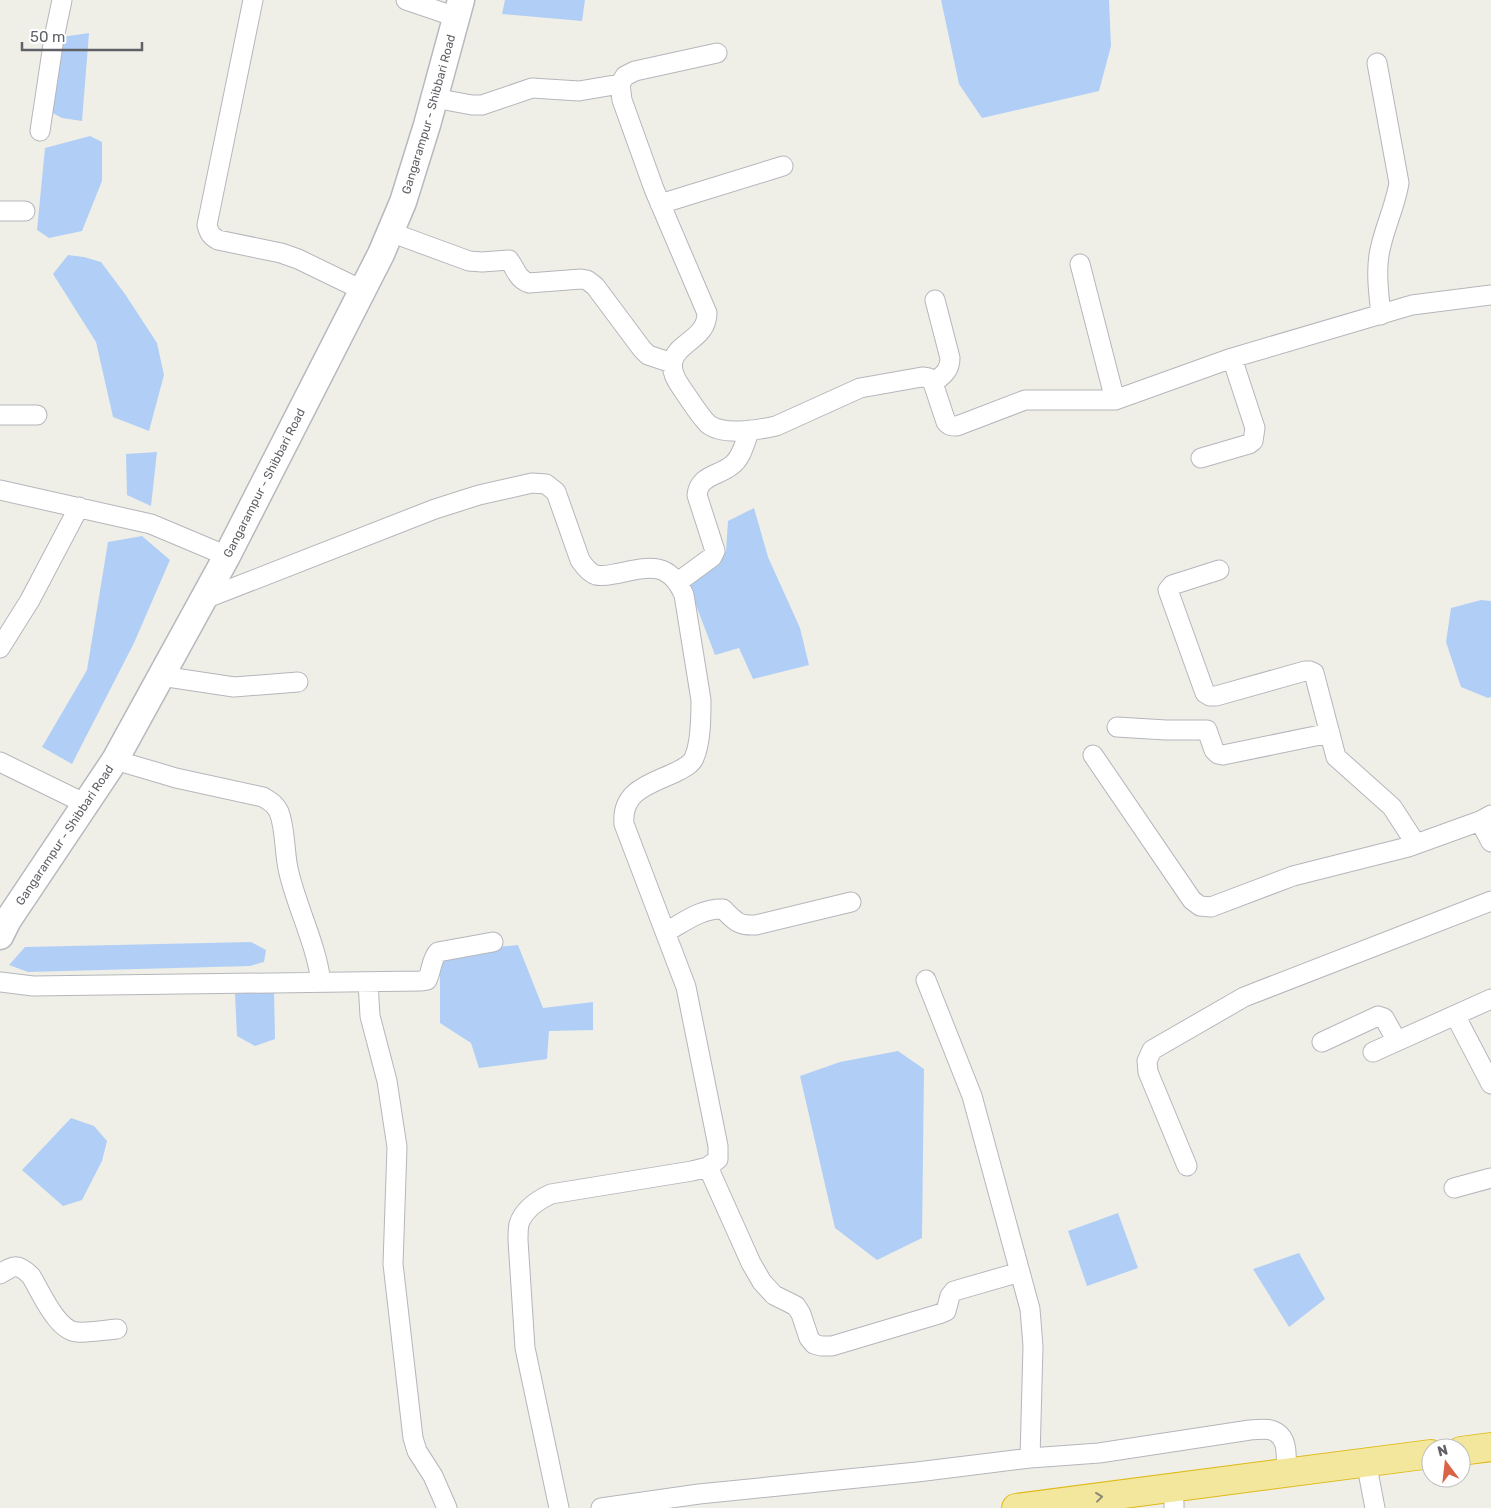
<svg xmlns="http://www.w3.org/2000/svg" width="1491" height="1508" viewBox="0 0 1491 1508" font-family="Rubik,sans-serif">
	<rect width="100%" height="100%" fill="#efefe8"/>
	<path fill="#b1cff6" d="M505,0H585L582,21L502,14Z
		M941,0H1109L1111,46L1099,91L982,118L959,84Z
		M89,33L82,121L62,118L45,109L55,38Z
		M90,136L102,142V181L82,231L49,238L37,230L45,148Z
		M68,255L84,257L101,262L125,294L157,343L164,375L149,431L113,417L96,342L53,274Z
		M157,452L151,506L127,495L126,454Z
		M754,508L768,557L800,628L809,665L753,679L739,648L715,655L686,579L726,551L728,521Z
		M142,536L170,560L134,643L72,764L42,747L87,670L108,542Z
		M1481,600L1491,601V697L1488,698L1461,687L1446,642L1451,608Z
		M251,942L266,950L264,962L250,966L28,972L9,965L25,947Z
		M518,945L543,1008L593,1002V1030L549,1031L547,1059L479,1068L471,1043L440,1023V966L443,952Z
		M274,990L275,1039L255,1046L237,1036L235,994Z
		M898,1051L924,1069L922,1238L877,1260L835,1228L800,1076L840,1062Z
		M71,1118L94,1126L107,1141L102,1161L82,1200L63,1206L22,1170Z
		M1118,1213L1138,1268L1087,1286L1068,1231Z
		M1299,1253L1325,1299L1289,1327L1253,1269Z"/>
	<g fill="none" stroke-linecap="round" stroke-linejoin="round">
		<defs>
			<path id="street" d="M253,0L207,225C209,233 211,236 218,240L281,253L298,259L362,290
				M406,0L456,17
				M717,53L635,71L625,76L620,84L622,100L654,189L707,313C707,339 677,342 673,361C670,373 679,384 685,393C692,403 699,415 708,424C723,436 758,430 776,426L860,388L922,377L929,378L933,383L946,422C949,426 952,426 957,426L1025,400H1115L1232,358L1412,305L1491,295
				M1377,63L1399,183C1395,208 1383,230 1379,255C1376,275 1379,295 1381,315
				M434,98L472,105H482L532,88L579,91L620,84
				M40,131L54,38L62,0
				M660,204L783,166
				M0,211H25
				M390,232L469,261L482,262L509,260C516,269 517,279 529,283L581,279L587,280L595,286L642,349L648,355L672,363
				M1080,264L1115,400
				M933,383C943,375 950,371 950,358L935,300
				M0,415H37
				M1201,458L1249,444L1253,441L1255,428L1232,358
				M0,490L151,524L227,556
				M1219,570L1172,585L1168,590L1205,693L1210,696H1216L1305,671H1310L1314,673L1336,757L1392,807L1416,844
				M678,582L712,557L715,551L697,495C699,475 719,476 732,465C742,458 745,441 750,430
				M202,600L435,509L479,495L532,483L546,484L556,492L580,560C584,566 589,573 596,575C604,577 612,574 620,573C650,566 670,562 684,595L701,700C701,717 701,743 694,758C691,765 682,769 676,772C651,784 621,790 624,824L686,987L718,1146V1159L708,1167L692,1171L551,1194C538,1200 524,1209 519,1224C518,1229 518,1235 518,1240L525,1348L559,1508
				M0,648L30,600L79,507
				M161,676L234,687L298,682
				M1117,727L1166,730H1207L1214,750L1218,754L1223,755L1330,733
				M1093,755L1192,900L1200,906L1211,907L1293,876L1408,847L1480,821L1491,815
				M115,760L176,778L263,797C271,802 275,804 279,812C286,830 284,854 289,873C298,910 316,944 321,982
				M0,762L86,804
				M1480,821L1491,842
				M666,932C684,922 702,908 723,909C735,921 738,926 756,925L851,902
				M926,980L972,1096L1030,1309L1033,1346L1030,1458
				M0,982L33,986L420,981L427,980C432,970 431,960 438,952L493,942
				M368,982L370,1016L387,1081L397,1147L393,1264L413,1438L417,1451L433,1476L447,1508
				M1455,1015L1491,1084
				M1322,1042L1378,1016L1384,1018L1397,1041
				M1373,1052L1491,999
				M1187,1166L1148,1072L1147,1061L1152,1050L1244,997L1491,901
				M708,1167L751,1263L762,1282L774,1295L796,1306L801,1314L809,1338L814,1344L821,1346H832L939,1314L946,1311L950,1296L954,1291L1020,1272
				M1454,1188L1491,1178
				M0,1274C14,1265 18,1263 31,1276C41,1292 57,1331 77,1332C90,1333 104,1330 117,1329
				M1369,1477L1375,1508
				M1174,1502V1508
				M601,1508L699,1494L917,1472L1030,1458L1099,1453L1250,1430C1257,1430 1265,1428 1271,1430C1290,1436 1286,1458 1286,1473"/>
			<g id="secondary">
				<path id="s1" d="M0,936L8,920L115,760L227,556L381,254L403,202L427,125L461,0"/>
			</g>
			<path id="highway" d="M1461,1451L1491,1447
				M1016,1508L1431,1454"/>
		</defs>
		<use href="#street" stroke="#b5b6bb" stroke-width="21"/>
		<use href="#secondary" stroke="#b6b8bd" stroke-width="29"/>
		<use href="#highway" stroke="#dfba18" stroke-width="30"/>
		<use href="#street" stroke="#fff" stroke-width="19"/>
		<use href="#secondary" stroke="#fff" stroke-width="26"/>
		<use href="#highway" stroke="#f2e79c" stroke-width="28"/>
	</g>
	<defs><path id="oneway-chevron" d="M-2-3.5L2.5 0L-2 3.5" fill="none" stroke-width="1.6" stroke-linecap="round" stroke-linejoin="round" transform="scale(1.25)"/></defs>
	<use stroke="#8b8976" href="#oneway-chevron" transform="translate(1099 1497) rotate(-7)"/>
	<g text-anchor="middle" stroke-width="4" stroke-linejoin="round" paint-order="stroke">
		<g font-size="12" fill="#5f6166" stroke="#fff">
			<text dy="4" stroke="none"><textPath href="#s1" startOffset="930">Gangarampur - Shibbari Road</textPath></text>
			<text dy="4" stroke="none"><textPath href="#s1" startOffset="525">Gangarampur - Shibbari Road</textPath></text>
			<text dy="4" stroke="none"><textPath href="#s1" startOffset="120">Gangarampur - Shibbari Road</textPath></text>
		</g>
	</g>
	<g transform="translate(1446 1463) rotate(345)"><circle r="24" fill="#ffffff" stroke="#bfc0c2"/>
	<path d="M0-4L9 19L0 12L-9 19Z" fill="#d86345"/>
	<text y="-8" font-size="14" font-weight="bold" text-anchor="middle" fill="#5f6166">N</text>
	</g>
	<path d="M22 42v8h120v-8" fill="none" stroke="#5f6166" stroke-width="2.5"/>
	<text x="30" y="42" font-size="15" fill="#5f6166" stroke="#ffffff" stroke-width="4" paint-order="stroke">50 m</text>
</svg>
